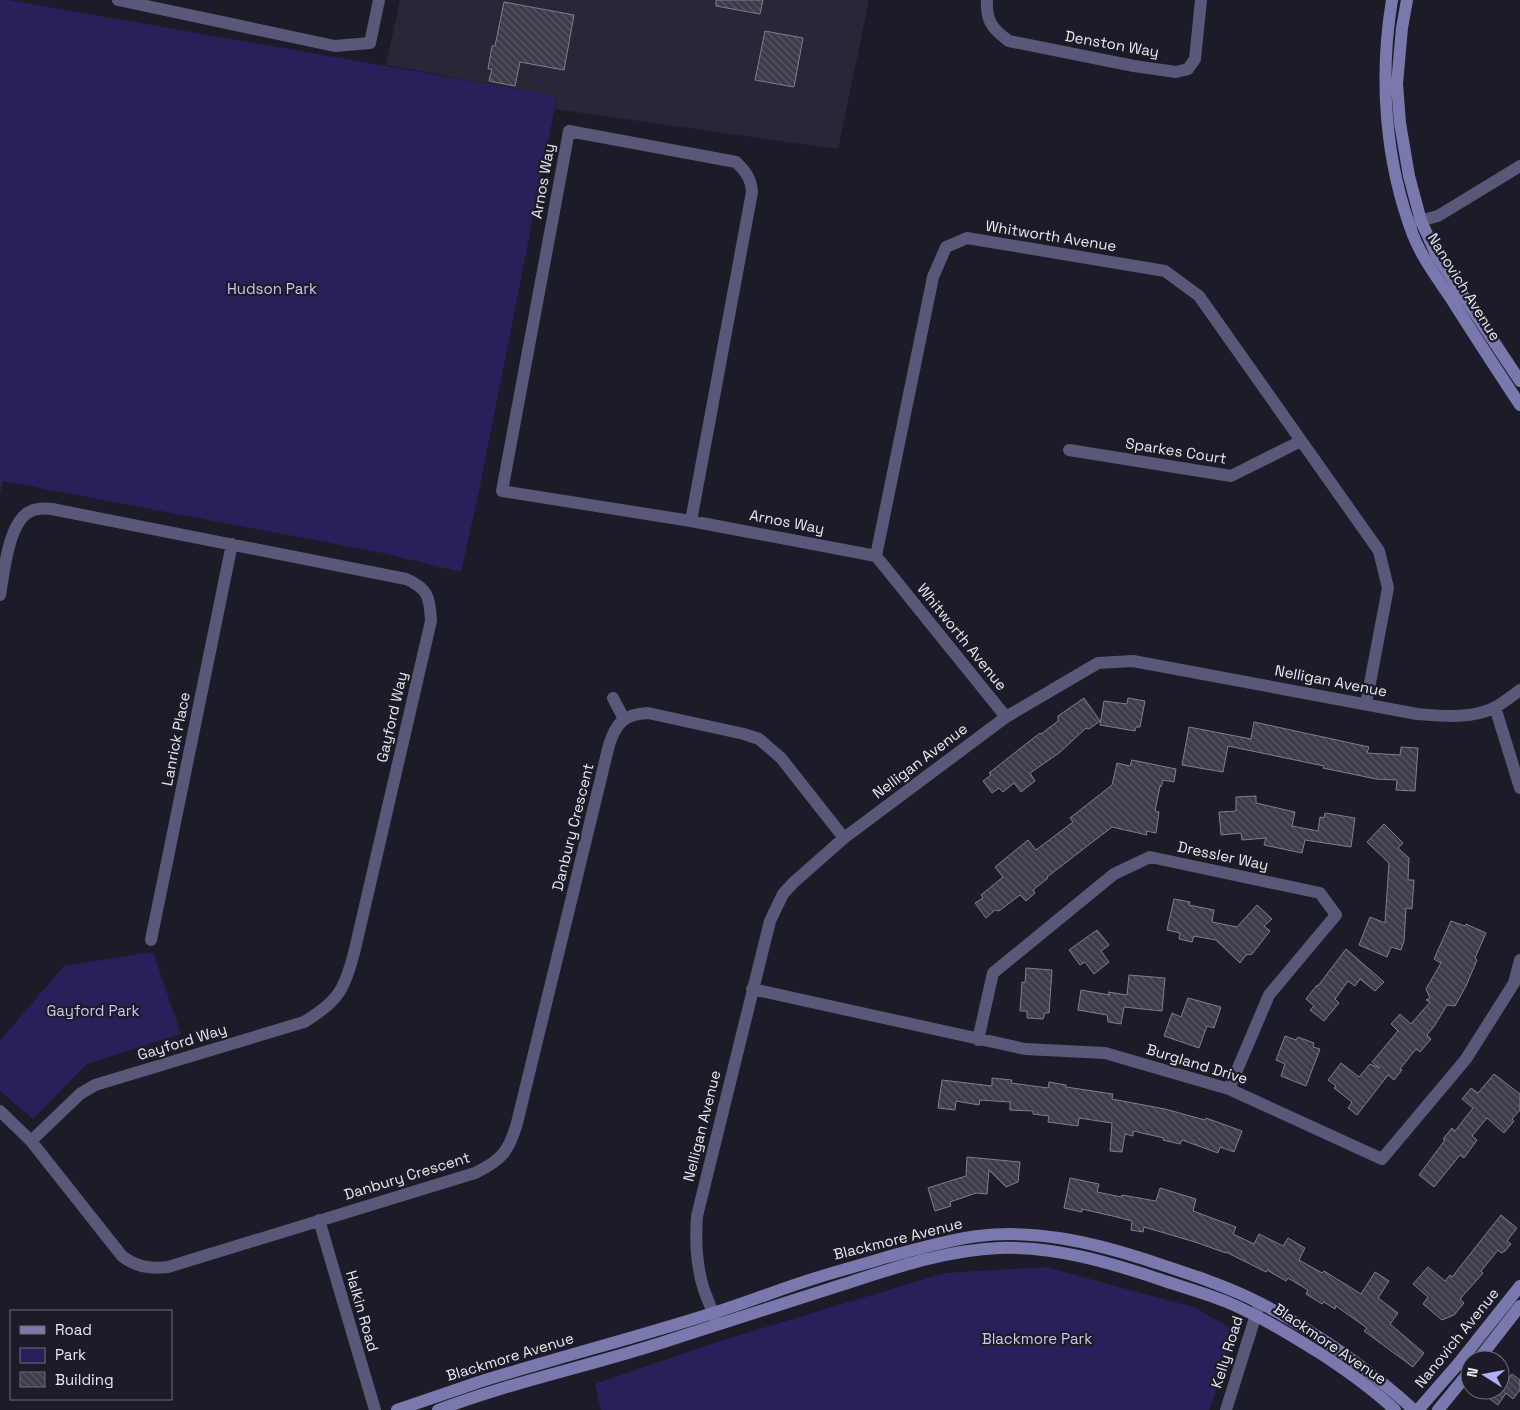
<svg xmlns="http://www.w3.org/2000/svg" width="1520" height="1410" viewBox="0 0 1520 1410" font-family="'Space Grotesk',sans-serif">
	<defs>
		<pattern id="building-back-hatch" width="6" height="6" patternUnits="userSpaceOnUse" patternTransform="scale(1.25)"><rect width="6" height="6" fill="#3c3c49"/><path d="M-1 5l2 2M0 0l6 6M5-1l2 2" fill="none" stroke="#585864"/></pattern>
	</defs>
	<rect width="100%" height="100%" fill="#1c1c28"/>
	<path fill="#272738" d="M400,0H869L838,149L555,109L557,96L386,65Z"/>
	<path fill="#28205b" d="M0,0H8L557,96L478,496L461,572L383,553L3,481L0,494Z
		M153,952L181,1034L87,1064L33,1119L0,1091V1041L64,966Z
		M1046,1267L1196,1308L1237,1332L1209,1410H601L595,1384L720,1341L945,1273Z"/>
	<path fill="url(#building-back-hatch)" stroke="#7e7e8d" d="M716,0H763L760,14L716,6Z
		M504,2L574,15L564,70L520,62L515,86L489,81L492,69H488L492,46H495Z
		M765,31L803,38L794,87L755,80Z
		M1084,698L1100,721L1089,729L1086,728L1059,753L1030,773L1035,781L1021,792L1014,783L1003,792L999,788L992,793L983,781L991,775L989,773L1040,733L1041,734L1058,721V716Z
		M1128,698L1145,701L1140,727H1136L1135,731L1100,725L1104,701L1127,704Z
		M1254,722L1369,747L1367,753L1400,755L1401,747L1418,748L1415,791L1396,790L1397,780L1376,779L1323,768L1324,766L1228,746L1223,772L1182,765L1189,727L1251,739Z
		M1132,760L1176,769L1174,782L1163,780L1161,787L1160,786L1155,811L1159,812L1156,833L1146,831L1147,835L1112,827L1047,877L1048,878L1033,890L1035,893L1026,901L1020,895L999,911L995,910L986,918L975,903L983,898L981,895L1003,877L995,867L1028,840L1036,850L1073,822L1070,818L1112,785L1117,763L1130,766Z
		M1256,796V803L1295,812L1292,826L1318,831L1320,817L1324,818L1325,813L1355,818L1351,847L1305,840L1302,853L1264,845L1266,838L1242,840L1241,833L1221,835L1219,812L1236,811V797Z
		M1384,824L1403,843L1398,848L1409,858L1408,880H1414L1412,909L1406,908L1404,941L1401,950L1391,947L1387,957L1359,945L1370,917L1385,923L1389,863L1367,842Z
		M1174,899L1190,902L1189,905L1214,910L1212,922L1237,927L1257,905L1272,919L1264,926L1270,931L1252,954L1246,955L1240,963L1216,940L1194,936L1192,942L1179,939L1180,933L1167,930Z
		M1451,921L1465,926L1466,924L1486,933L1475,958L1477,960L1466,986L1455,1006L1447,1005L1435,1025L1427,1035L1431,1039L1420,1052L1416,1049L1400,1069L1402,1070L1394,1080L1388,1075L1357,1115L1348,1108L1352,1102L1334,1088L1336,1086L1328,1080L1341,1063L1359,1077L1370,1064L1380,1068L1372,1062L1398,1031L1391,1024L1400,1014L1411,1024L1430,1002L1426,1000L1430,998L1426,989L1441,963L1434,959Z
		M1097,930L1109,945L1101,951L1109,962L1094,974L1085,962L1080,965L1069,950Z
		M1346,949L1384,982L1375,991L1360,979L1355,986L1348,981L1335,999L1339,1003L1324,1021L1310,1010L1314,1006L1306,999L1317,985L1318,986Z
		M1026,968L1052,970L1049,1013H1045L1043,1019L1027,1018V1011H1020L1022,982L1025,983Z
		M1129,975L1165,978L1162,1011L1124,1007L1121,1024L1108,1022L1107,1015L1078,1010L1081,990L1110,995L1108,992L1127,995Z
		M1188,998L1221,1007L1214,1028L1207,1026L1199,1048L1164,1036L1172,1013L1181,1017Z
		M1285,1036L1296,1040L1298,1037L1314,1043L1313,1047L1320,1049L1306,1086L1281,1076L1285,1064L1276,1060Z
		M1494,1074L1520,1094V1110L1512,1119L1514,1121L1504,1133L1487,1118L1472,1136L1477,1140L1464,1158L1460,1155L1434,1187L1419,1175L1445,1140L1443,1139L1452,1128L1455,1131L1473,1108L1462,1099L1471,1088L1478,1093Z
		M992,1078L1012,1080L1011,1083L1048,1088L1049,1082L1066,1085V1087L1113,1094L1112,1099L1165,1109L1205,1120L1206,1118L1242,1131L1234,1152L1220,1147L1218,1153L1182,1140L1180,1144L1163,1140L1164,1138L1133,1131V1136L1125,1134L1122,1152L1110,1151L1112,1123L1079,1118L1078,1126L1048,1122L1049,1116L1033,1114V1111L1010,1110V1102L980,1100L979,1105L956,1101L955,1110L938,1108L942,1080L992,1086Z
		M967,1157L1020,1162L1018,1182L1006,1187L989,1170L987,1194L976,1193L950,1202L951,1206L935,1211L928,1188L966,1176Z
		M1070,1178L1099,1184L1097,1192L1121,1197L1122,1195L1156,1201L1160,1188L1196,1199L1193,1211L1236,1227L1233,1234L1254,1244L1259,1234L1283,1246L1288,1238L1305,1248L1299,1260L1322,1273L1324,1271L1361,1294L1375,1272L1389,1281L1378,1298L1398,1313L1390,1324L1424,1353L1413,1367L1364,1331L1367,1328L1336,1306L1335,1309L1324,1302L1322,1304L1306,1294L1308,1290L1288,1278L1286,1281L1267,1270L1266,1272L1226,1252V1253L1195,1242L1144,1227L1143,1232L1131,1230L1132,1221L1117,1217L1082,1209V1212L1064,1208Z
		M1501,1215L1517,1228L1507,1241L1511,1244L1505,1251L1501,1253L1498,1250L1481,1271L1483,1273L1460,1299L1464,1303L1454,1315L1442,1320L1423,1304L1428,1297L1413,1284L1428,1267L1445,1281L1450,1275L1452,1277Z
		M1512,1374L1520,1380V1390L1513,1399L1506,1393L1498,1405L1478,1390H1502L1501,1389Z"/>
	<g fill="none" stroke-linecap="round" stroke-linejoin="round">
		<path stroke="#585878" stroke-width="12" d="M118,0L335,46L370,43L379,0
			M987,0C986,21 992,29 1009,41L1134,66L1176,72L1188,69L1195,59L1201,0
			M1412,223L1438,216L1520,166
			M1069,450L1231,476L1301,441
			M691,521L502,491L569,131L736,162C746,172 751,178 752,192L691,521L876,556
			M0,595C4,573 8,524 29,512C37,508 44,508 52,509L406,579C428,588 430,598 431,621L355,949C345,989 339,1001 304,1022L95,1085L80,1094L31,1141
			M613,698L624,719
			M1495,707L1520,788
			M1006,717L876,556L933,277L946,247L967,238L1165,271L1199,296L1379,551L1388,588L1366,704
			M151,940L232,544
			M752,989L1025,1049L1105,1053L1229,1089L1382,1159L1466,1059L1514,983L1520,960
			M978,1040L993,973L1114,874L1150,857L1320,893L1336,915L1269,995L1229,1089
			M0,1111L31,1141L122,1256C136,1267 150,1269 168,1267L475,1173C502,1160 509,1151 517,1123L609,745C616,723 624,714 648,713L744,734L759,739L781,758L844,838
			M319,1220L375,1410
			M717,1323C713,1312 708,1301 704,1290C696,1265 695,1242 697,1216L770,921L783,894L793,883L844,838L1006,717L1098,663L1133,661L1417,714C1443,716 1470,719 1494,708C1503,703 1512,696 1520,690
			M1226,1410L1259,1305"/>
		<path stroke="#7979ad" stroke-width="12" d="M1392,0C1379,78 1385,161 1413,235C1422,258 1438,279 1452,300C1474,335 1497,370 1520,405
			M1407,0L1402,28L1397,84L1400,123L1409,176L1421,221L1437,256L1520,381
			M1478,1360L1520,1306
			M397,1410C424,1401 452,1391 479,1382C556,1358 634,1338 710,1314C747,1303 782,1288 819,1277C841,1270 865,1264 887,1257C917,1249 947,1240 978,1236C1034,1229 1091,1242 1144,1259C1183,1272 1226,1285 1262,1304C1317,1333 1368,1368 1414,1410
			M438,1410C517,1380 600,1364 679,1337C731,1320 783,1304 835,1287C888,1270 944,1250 999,1248C1054,1246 1108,1262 1159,1279C1182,1287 1205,1293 1227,1302C1262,1317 1294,1337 1326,1357C1350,1373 1374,1390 1395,1410
			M1418,1410L1458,1364L1520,1286
			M1438,1410L1470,1371"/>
	</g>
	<g text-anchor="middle" stroke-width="4.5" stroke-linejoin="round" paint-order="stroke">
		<g font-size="15" fill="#e8e8f0" stroke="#1c1c28">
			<text transform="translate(1112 44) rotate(10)" y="5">Denston Way</text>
			<text transform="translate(543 181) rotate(-80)" y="5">Arnos Way</text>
			<text transform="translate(1051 236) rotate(9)" y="5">Whitworth Avenue</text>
			<text transform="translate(1464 287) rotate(58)" y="5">Nanovich Avenue</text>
			<text transform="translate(1176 451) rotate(9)" y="5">Sparkes Court</text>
			<text transform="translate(787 522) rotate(11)" y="5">Arnos Way</text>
			<text transform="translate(962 637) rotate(51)" y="5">Whitworth Avenue</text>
			<text transform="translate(1331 681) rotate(11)" y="5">Nelligan Avenue</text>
			<text transform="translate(392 717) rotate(-77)" y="5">Gayford Way</text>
			<text transform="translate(176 739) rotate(-79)" y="5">Lanrick Place</text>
			<text transform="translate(920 761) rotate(-37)" y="5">Nelligan Avenue</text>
			<text transform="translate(573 827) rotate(-76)" y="5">Danbury Crescent</text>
			<text transform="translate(1223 856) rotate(12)" y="5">Dressler Way</text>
			<text transform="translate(182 1042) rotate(-17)" y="5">Gayford Way</text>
			<text transform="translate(1197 1064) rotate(17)" y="5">Burgland Drive</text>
			<text transform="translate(702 1126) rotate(-76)" y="5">Nelligan Avenue</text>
			<text transform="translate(407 1176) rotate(-17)" y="5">Danbury Crescent</text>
			<text transform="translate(898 1239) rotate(-14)" y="5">Blackmore Avenue</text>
			<text transform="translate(362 1311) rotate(74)" y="5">Halkin Road</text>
			<text transform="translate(1457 1338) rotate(-51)" y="5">Nanovich Avenue</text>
			<text transform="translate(1330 1344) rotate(34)" y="5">Blackmore Avenue</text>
			<text transform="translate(1227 1352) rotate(-73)" y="5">Kelly Road</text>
			<text transform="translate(510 1357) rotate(-17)" y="5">Blackmore Avenue</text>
		</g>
		<g font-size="15" fill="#c8c8f2" stroke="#1c1c28">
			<text x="272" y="294">Hudson Park</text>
			<text x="93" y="1016">Gayford Park</text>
			<text x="1037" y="1344">Blackmore Park</text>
		</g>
	</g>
	<rect x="10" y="1310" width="162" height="90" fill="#1c1c28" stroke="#6e6e78"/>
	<rect x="20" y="1326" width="25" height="8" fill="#7979ad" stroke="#6e6e78"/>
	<text x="55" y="1335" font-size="15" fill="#e8e8f0">Road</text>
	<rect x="20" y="1348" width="25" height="15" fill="#28205b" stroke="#6e6e78"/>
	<text x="55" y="1360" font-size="15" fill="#e8e8f0">Park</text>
	<rect x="20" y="1372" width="25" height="15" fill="url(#building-back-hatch)" stroke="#6e6e78"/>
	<text x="55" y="1385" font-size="15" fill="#e8e8f0">Building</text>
	<g transform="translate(1485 1375) rotate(281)"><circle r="24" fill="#1c1c28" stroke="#6e6e78"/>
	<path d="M0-4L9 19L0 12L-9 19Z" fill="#afaefa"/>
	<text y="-8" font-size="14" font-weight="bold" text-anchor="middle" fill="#e8e8f0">N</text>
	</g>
</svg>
